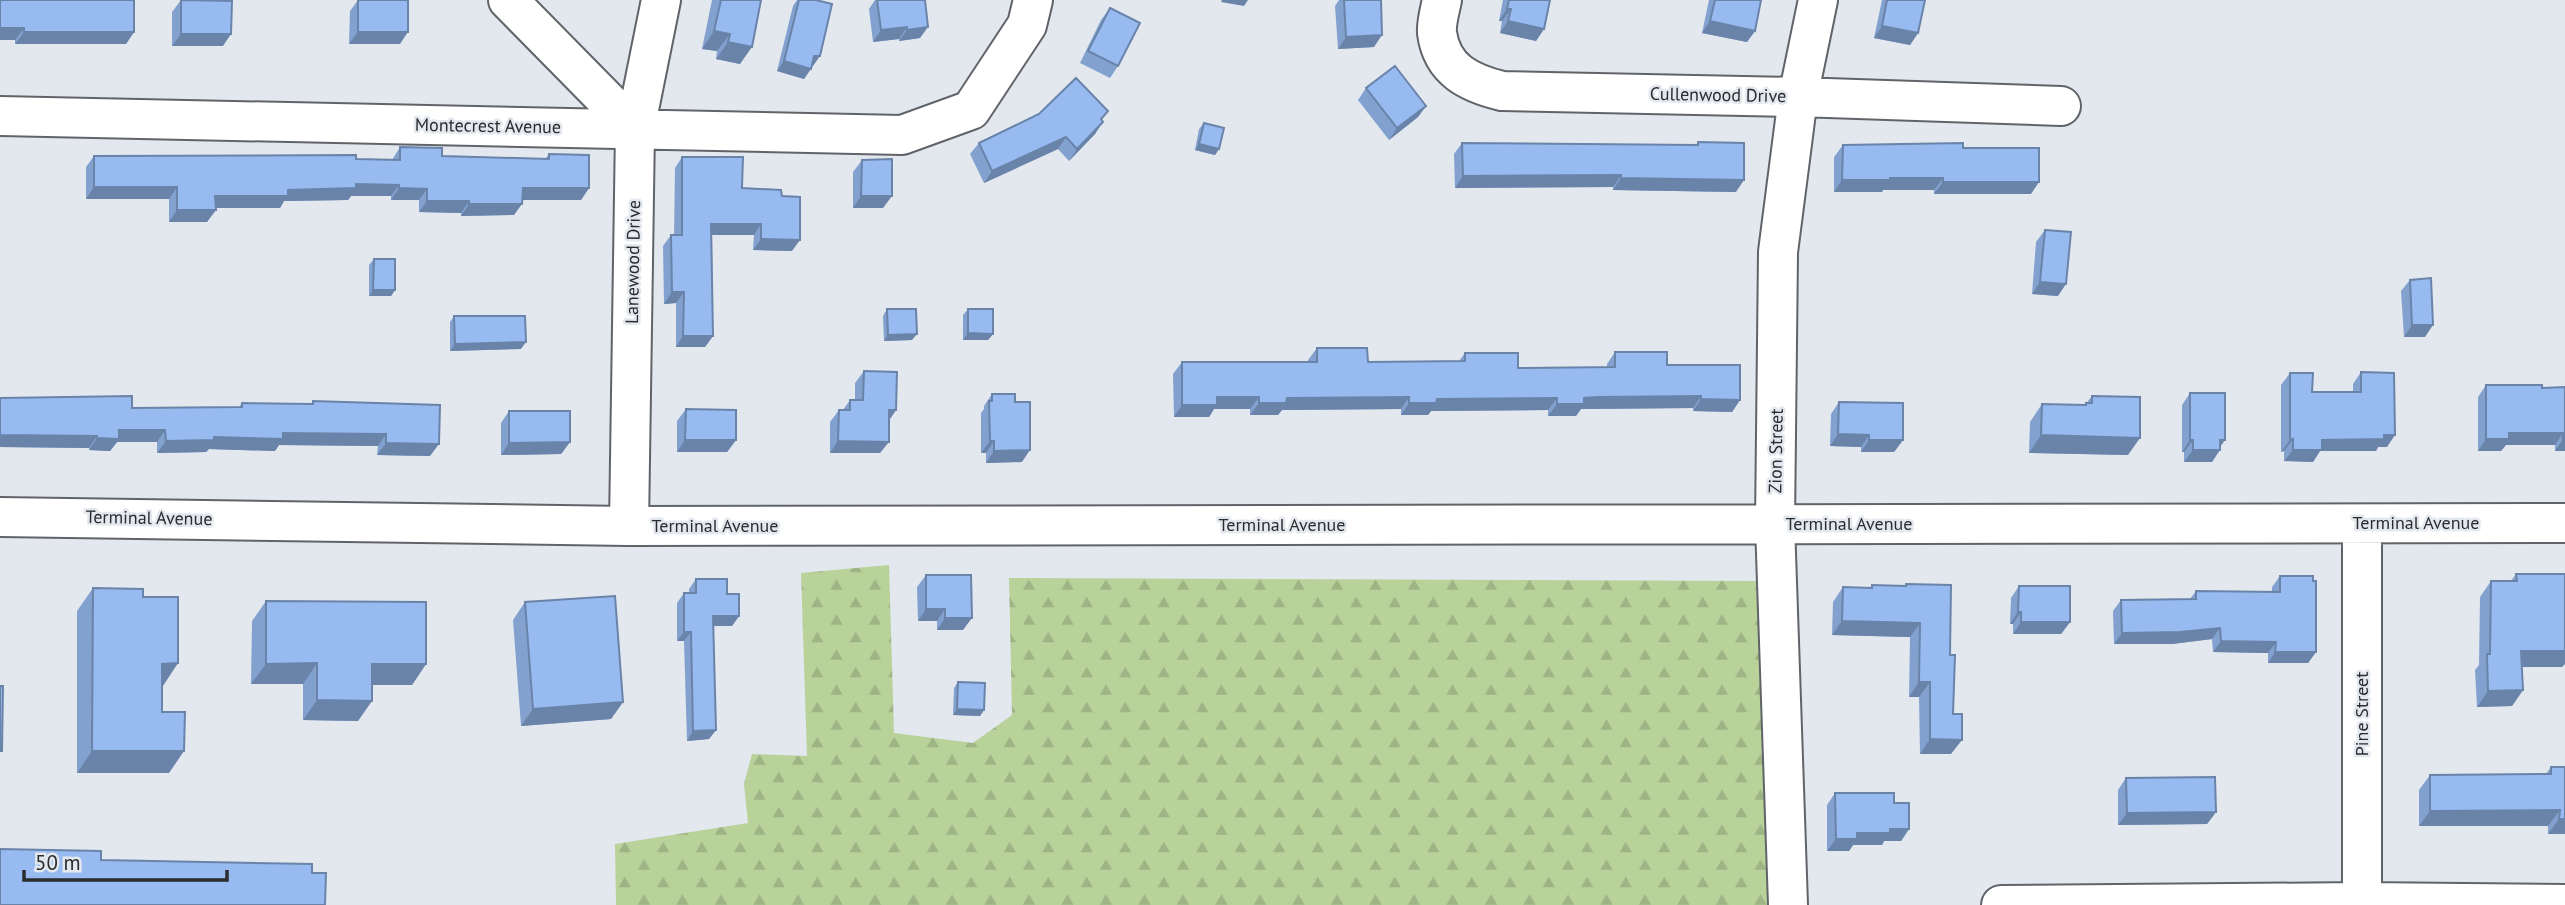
<svg xmlns="http://www.w3.org/2000/svg" width="2565" height="905" viewBox="0 0 2565 905" font-family="'PT Sans',sans-serif">
	<defs>
		<pattern id="forest-firs" width="22" height="20" patternUnits="userSpaceOnUse" patternTransform="scale(1.75)"><rect width="22" height="20" fill="#b8d29a"/><path d="M5 1l3.5 6h-7zM16 11l3.5 6h-7z" fill="#9eb485"/></pattern>
	</defs>
	<rect width="100%" height="100%" fill="#e3e8ef"/>
	<path fill="url(#forest-firs)" d="M889,565L894,733L973,743L1012,715L1009,578L1756,581L1779,905H616L615,844L748,823L744,784L752,754L807,756L801,573Z"/>
	<g fill="none" stroke-linecap="round" stroke-linejoin="round">
		<defs>
			<path id="minor" d="M508,0L635,129
				M1442,0C1440,10 1436,23 1437,33C1442,70 1469,83 1502,91L1798,97L2061,106
				M0,116L902,135L971,110L1027,25L1033,0
				M0,517L629,526L2565,523
				M2362,524V905
				M629,526L635,129L661,0
				M1788,905L1775,524L1778,252L1798,97L1818,0
				M2001,905L2362,902L2565,904"/>
		</defs>
		<use href="#minor" stroke="#606469" stroke-width="42"/>
		<use href="#minor" stroke="#fff" stroke-width="38"/>
	</g>
	<path fill="#82a1cf" d="M0,0L134,32L126,44H15V40Z
		M181,0L223,46H172V12Z
		M358,0L400,44H349L350,11Z
		M712,0H761L740,64L716,59L717,51L702,49Z
		M797,0H816L813,66H812L804,79L777,71L793,6Z
		M875,0H925L920,38L899,41V39L873,42L869,9Z
		M1339,0H1381L1374,47L1338,49L1335,6Z
		M1503,0H1550L1544,29L1536,41L1500,33L1502,21H1499Z
		M1709,0H1761L1755,31L1747,42L1702,33Z
		M1882,0H1925L1918,33L1910,45L1874,38Z
		M1110,8L1118,66L1110,78L1080,63L1101,20Z
		M1366,88L1426,106L1418,117L1389,140L1358,100Z
		M1102,120L1095,134L1069,161L1058,149L984,183L970,154L979,143Z
		M1204,123L1219,149L1215,155L1195,150L1199,129Z
		M1698,142L1736,192L1613,190V187L1455,188L1454,154L1462,143L1696,145Z
		M1843,145L1963,148L2031,194H1934V190H1883L1882,192H1834V157Z
		M400,147L442,156L545,159L549,154L589,188L581,200H522L514,215L461,216V213L419,212V200H391V196H351L348,200L284,201L280,208H215L207,222H169V199H86V167L94,156L392,160Z
		M682,157L742,188L782,196L792,251L753,250L754,235H712L713,336L705,347H676V303L664,304L663,246L671,235H674L675,168Z
		M862,160L883,208H853V172Z
		M2045,230L2058,296L2032,294L2036,242Z
		M374,259L395,290L391,296H369V265Z
		M2410,280L2425,337H2404L2401,291Z
		M887,309L912,340L884,341L883,316Z
		M968,309L993,334L988,340H963V315Z
		M454,316L521,349L450,351V322Z
		M1317,348L1368,362L1459,361L1465,353L1518,368L1607,367V364L1615,352L1667,365L1740,400L1732,412L1693,411V408L1590,409H1581L1576,416H1548V410L1431,411L1428,415H1401V409L1282,410L1278,415H1250V409H1214L1209,417H1174L1173,374L1182,362H1308V360Z
		M864,371L896,410L889,420L880,453H830V422L839,410H843L850,400H855V383Z
		M2361,372L2387,447H2378L2376,451H2320L2313,462L2284,461V451L2281,452V385L2290,373L2312,392H2353V384Z
		M2486,385L2542,388L2565,387V451H2555V445H2506L2501,451H2478V397Z
		M2190,393L2220,446L2212,462H2184V452H2182V405Z
		M992,394L1015,402L1022,462L986,463V453H981V413L984,409V406Z
		M2092,396L2128,455L2029,453L2030,422L2042,404L2085,405Z
		M313,401L440,405L430,456L377,455L378,446L279,445L275,451L209,449L206,452L157,453V442H117L110,451L89,450V448L0,447L132,408L239,407L242,403L311,404Z
		M1839,402L1903,440L1894,452H1861V447L1830,446L1831,414Z
		M686,409L736,440L727,452H677V421Z
		M509,411L570,442L561,454L501,455V423Z
		M2516,574L2562,667H2522L2523,690L2512,706L2477,707L2475,670L2479,665L2480,597L2491,581H2511Z
		M926,575L963,630H937V621H918L917,587Z
		M2280,576L2316,652L2308,663H2268V653L2213,652L2212,639L2172,644H2114L2113,611L2121,600L2190,599L2196,591L2272,592V587Z
		M696,579L727,594L739,616L732,626H713L716,730L709,739L687,741L684,641H677V603L684,593H689V589Z
		M1906,584L1950,655L1951,754H1920L1919,697H1909L1910,637L1832,635L1833,602L1843,587L1870,588L1872,585L1904,586Z
		M2019,586L2070,622L2061,634H2013V624H2010L2011,598Z
		M93,588L143,597L163,686L162,712L169,773H77V611Z
		M266,601L426,664L412,685H372L358,721L303,720V684H251L252,621Z
		M525,602L623,702L611,719L521,726L513,620Z
		M958,682L984,710L980,716L953,715L954,688Z
		M2551,767L2565,834H2548V826H2419V790L2430,775L2546,774Z
		M2126,778L2216,812L2207,824L2118,825V790Z
		M1835,793L1894,803L1909,829L1901,841H1884L1882,845H1853L1849,851H1827V805Z"/>
	<path fill="#6a83a9" d="M1222,0H1248L1244,6L1221,2Z
		M1507,9H1511L1502,21H1499Z
		M1508,21L1544,29L1536,41L1500,33Z
		M1710,21L1755,31L1747,42L1702,33Z
		M1882,26L1918,33L1910,45L1874,38Z
		M907,27L899,39L873,42L881,30Z
		M928,27L920,38L899,41L907,30Z
		M0,28H24L15,40H0Z
		M714,31L730,34L717,51L702,49Z
		M24,32H134L126,44H15Z
		M358,32H408L400,44H349Z
		M181,34H231L223,46H172Z
		M1382,35L1374,47L1338,49L1346,37Z
		M728,42L752,47L740,64L716,59Z
		M814,56H820L813,66H807Z
		M784,61L811,69L804,79L777,71Z
		M1426,106L1418,117L1389,140L1397,128Z
		M1103,122L1095,134L1069,161L1077,149Z
		M1066,137L1058,149L984,183L992,171Z
		M1199,144L1219,149L1215,155L1195,150Z
		M1621,175L1613,187L1455,188L1463,176Z
		M1621,178L1744,180L1736,192L1613,190Z
		M1890,178H1943L1934,190H1883L1882,192H1834L1842,180Z
		M1943,182H2039L2031,194H1934Z
		M356,184L399,185L391,196H351L348,200L284,201L280,208H207L215,196Z
		M94,187H177L169,199H86Z
		M399,188L427,189L419,200H391Z
		M523,188H589L581,200H515Z
		M861,196H892L883,208H853Z
		M427,201H469L461,213L419,212Z
		M469,204H522L514,215L461,216Z
		M177,210H216L207,222H169Z
		M711,224H761L754,235H704Z
		M761,239L800,240L792,251L753,250Z
		M2040,282L2066,284L2058,296L2032,294Z
		M373,290H395L391,296H369Z
		M672,292H684L676,303L664,304Z
		M2412,325H2433L2425,337H2404Z
		M968,333L993,334L988,340H963Z
		M917,334L912,340L884,341L888,335Z
		M683,336H713L705,347H676Z
		M526,342L521,349L450,351L455,344Z
		M1701,396L1693,408L1581,409L1576,416H1548L1557,404L1584,398Z
		M1217,397H1259L1250,409H1214L1209,417H1174L1182,405Z
		M1409,397L1401,409L1282,410L1278,415H1250L1259,403L1287,398Z
		M1557,398L1548,410L1431,411L1428,415H1401L1409,403L1437,399Z
		M1701,399L1740,400L1732,412L1693,411Z
		M889,410H896L888,422Z
		M119,430H165L157,442H117L110,451L89,450L97,438Z
		M283,433L386,434L378,446L279,445L275,451L209,449L206,452L157,453L166,441Z
		M2509,433H2563L2555,445H2506L2501,451H2478L2486,439Z
		M1838,434L1869,435L1861,447L1830,446Z
		M0,435L97,436L89,448L0,447Z
		M2041,435L2140,438L2128,455L2029,453Z
		M2384,435H2395L2387,447H2378L2376,451H2320L2313,462L2284,461L2293,450L2322,440Z
		M2293,439L2284,451L2281,452L2290,440Z
		M2563,439H2565V451H2555Z
		M685,440H736L727,452H677Z
		M1869,440H1903L1894,452H1861Z
		M2190,440H2193L2184,452H2182Z
		M2220,440H2225L2218,450H2220L2212,462H2184L2193,450Z
		M838,441L889,442L880,453H830Z
		M990,441H994L986,453H981Z
		M570,442L561,454L501,455L509,443Z
		M386,443L439,444L430,456L377,455Z
		M1030,450L1022,462L986,463L994,451Z
		M926,609H945L937,621H918Z
		M2018,612H2021L2013,624H2010Z
		M713,616H739L732,626H706Z
		M945,618H972L963,630H937Z
		M1842,621L1920,623L1910,637L1832,635Z
		M2021,622H2070L2061,634H2013Z
		M2220,628L2212,639L2172,644H2114L2122,633Z
		M684,632H691L684,641H677Z
		M2221,641L2276,642L2268,653L2213,652Z
		M2521,651H2565V664L2562,667H2510Z
		M2275,652H2316L2308,663H2268Z
		M178,663L163,686H147L162,664Z
		M317,663L303,684H251L266,664Z
		M372,664H426L412,685H358Z
		M1919,682H1930L1919,697H1909Z
		M2523,690L2512,706L2477,707L2488,691Z
		M317,700L372,701L358,721L303,720Z
		M623,702L611,719L521,726L533,709Z
		M957,709L984,710L980,716L953,715Z
		M716,730L709,739L687,741L693,731Z
		M1930,739L1962,740L1951,754H1920Z
		M92,751H184L169,773H77Z
		M2560,810L2548,826H2419L2430,811Z
		M2216,812L2207,824L2118,825L2127,813Z
		M2559,819H2565V834H2548Z
		M1890,829H1909L1901,841H1884L1882,845H1853L1849,851H1827L1836,839L1857,833Z"/>
	<path fill="#97bbf1" stroke="#6a83a9" stroke-width="2" d="M0,0H134V32H24V28H0Z
		M181,0L232,1L231,34H181Z
		M358,0H408V32H358Z
		M721,0H761L752,47L728,42L730,34L714,31Z
		M799,0H816L832,4L820,56H814L811,69L784,61Z
		M877,0H925L928,27L907,30V27L881,30Z
		M1344,0H1381L1382,35L1346,37Z
		M1509,0H1550L1544,29L1508,21L1511,9H1507Z
		M1715,0H1761L1755,31L1710,21Z
		M1887,0H1925L1918,33L1882,26Z
		M1110,8L1140,23L1118,66L1088,51Z
		M1395,66L1426,106L1397,128L1366,88Z
		M1076,78L1108,111L1101,119L1103,122L1077,149L1066,137L992,171L979,143L1039,114Z
		M1204,123L1224,128L1219,149L1199,144Z
		M1698,142L1744,143V180L1621,178V175L1463,176L1462,143L1698,145Z
		M1963,143V148H2039V182H1943V178H1890V180H1842L1843,145Z
		M400,147L442,148V156L549,159V154L589,155V188H523L522,204H469V201H427V189L399,188V185L356,184V188L288,190V196H215L216,210H177V187H94V156L356,155V159L400,160Z
		M682,157H743L742,188L781,190L782,196L800,197V240L761,239V224H711L713,336H683L684,292H672L671,235H682Z
		M892,159V196H861L862,160Z
		M2045,230L2071,232L2066,284L2040,282Z
		M374,259H395V290H373Z
		M2431,278L2433,325H2412L2410,280Z
		M887,309H916L917,334L888,335Z
		M968,309H993V334L968,333Z
		M454,316H525L526,342L455,344Z
		M1317,348H1367L1368,362L1465,361V353H1518V368L1615,367V352H1667V365H1740V400L1701,399V396L1598,397L1584,398V404H1557V398L1437,399L1436,403H1409V397L1287,398L1286,403H1259V397H1217V405H1182V362H1317Z
		M864,371L897,372L896,410H889V442L838,441L839,410H850V400H863Z
		M2361,372L2394,373L2395,435H2384V439L2322,440V450H2293V439L2290,440V373H2313L2312,392H2361Z
		M2486,385H2542V388L2565,387V439H2563V433H2509V439H2486Z
		M2190,393H2225V440H2220V450H2193V440H2190Z
		M992,394H1015V402H1030V450L994,451V441H990L989,401H992Z
		M132,396V408L242,407V403L313,404V401L440,405L439,444L386,443V434L283,433V439L214,437V440L166,441L165,430H119V439L97,438V436L0,435V398Z
		M2092,396L2140,397V438L2041,435L2042,404L2086,405V403H2092Z
		M1839,402L1903,403V440H1869V435L1838,434Z
		M686,409L736,410V440H685Z
		M509,411H570V442L509,443Z
		M2516,574H2565V651H2521L2523,690L2488,691L2487,654H2490L2491,581H2517Z
		M926,575H971L972,618H945V609H926Z
		M2280,576H2313V581H2316V652H2275L2276,642L2221,641L2220,628L2180,632L2122,633L2121,600L2196,599V591L2280,592Z
		M696,579H727V594H739V616H713L716,730L693,731L691,632H684V593H696Z
		M1906,584L1951,585L1950,655H1955L1953,714H1962V740L1930,739V682H1919L1920,623L1842,621L1843,587L1872,588V585L1906,586Z
		M2019,586H2070V622H2021V612H2018Z
		M93,588L143,589V597H178V663L162,664V712H185L184,751H92Z
		M615,596L623,702L533,709L525,602Z
		M266,601L426,602V664H372V701L317,700V663L266,664Z
		M958,682L985,683L984,710L957,709Z
		M0,686H3L2,751H0Z
		M2551,767H2565V819H2559L2560,810L2430,811V775L2551,774Z
		M2215,777L2216,812L2127,813L2126,778Z
		M1835,793H1894V803H1909V829H1890V833H1857V839H1836Z
		M0,849L101,851V860L312,864V873H326L325,905H0Z"/>
	<g text-anchor="middle" stroke-width="5" stroke-linejoin="round" paint-order="stroke">
		<g font-size="18" fill="#2a2c2e" stroke="#e3e8ef">
			<text transform="translate(1718 95) rotate(1)" y="6">Cullenwood Drive</text>
			<text transform="translate(488 126) rotate(1)" y="6">Montecrest Avenue</text>
			<text transform="translate(633 262) rotate(-89)" y="6">Lanewood Drive</text>
			<text transform="translate(1776 451) rotate(-89)" y="6">Zion Street</text>
			<text transform="translate(149 518) rotate(1)" y="6">Terminal Avenue</text>
			<text x="2416" y="529">Terminal Avenue</text>
			<text x="1849" y="530">Terminal Avenue</text>
			<text x="1282" y="531">Terminal Avenue</text>
			<text x="715" y="532">Terminal Avenue</text>
			<text transform="translate(2362 714) rotate(-90)" y="6">Pine Street</text>
		</g>
	</g>
	<path d="M24 870v10h203v-10" fill="none" stroke="#2a2c2e" stroke-width="3.5"/>
	<text x="35" y="870" font-size="21" fill="#2a2c2e" stroke="#e3e8ef" stroke-width="5" paint-order="stroke">50 m</text>
</svg>
